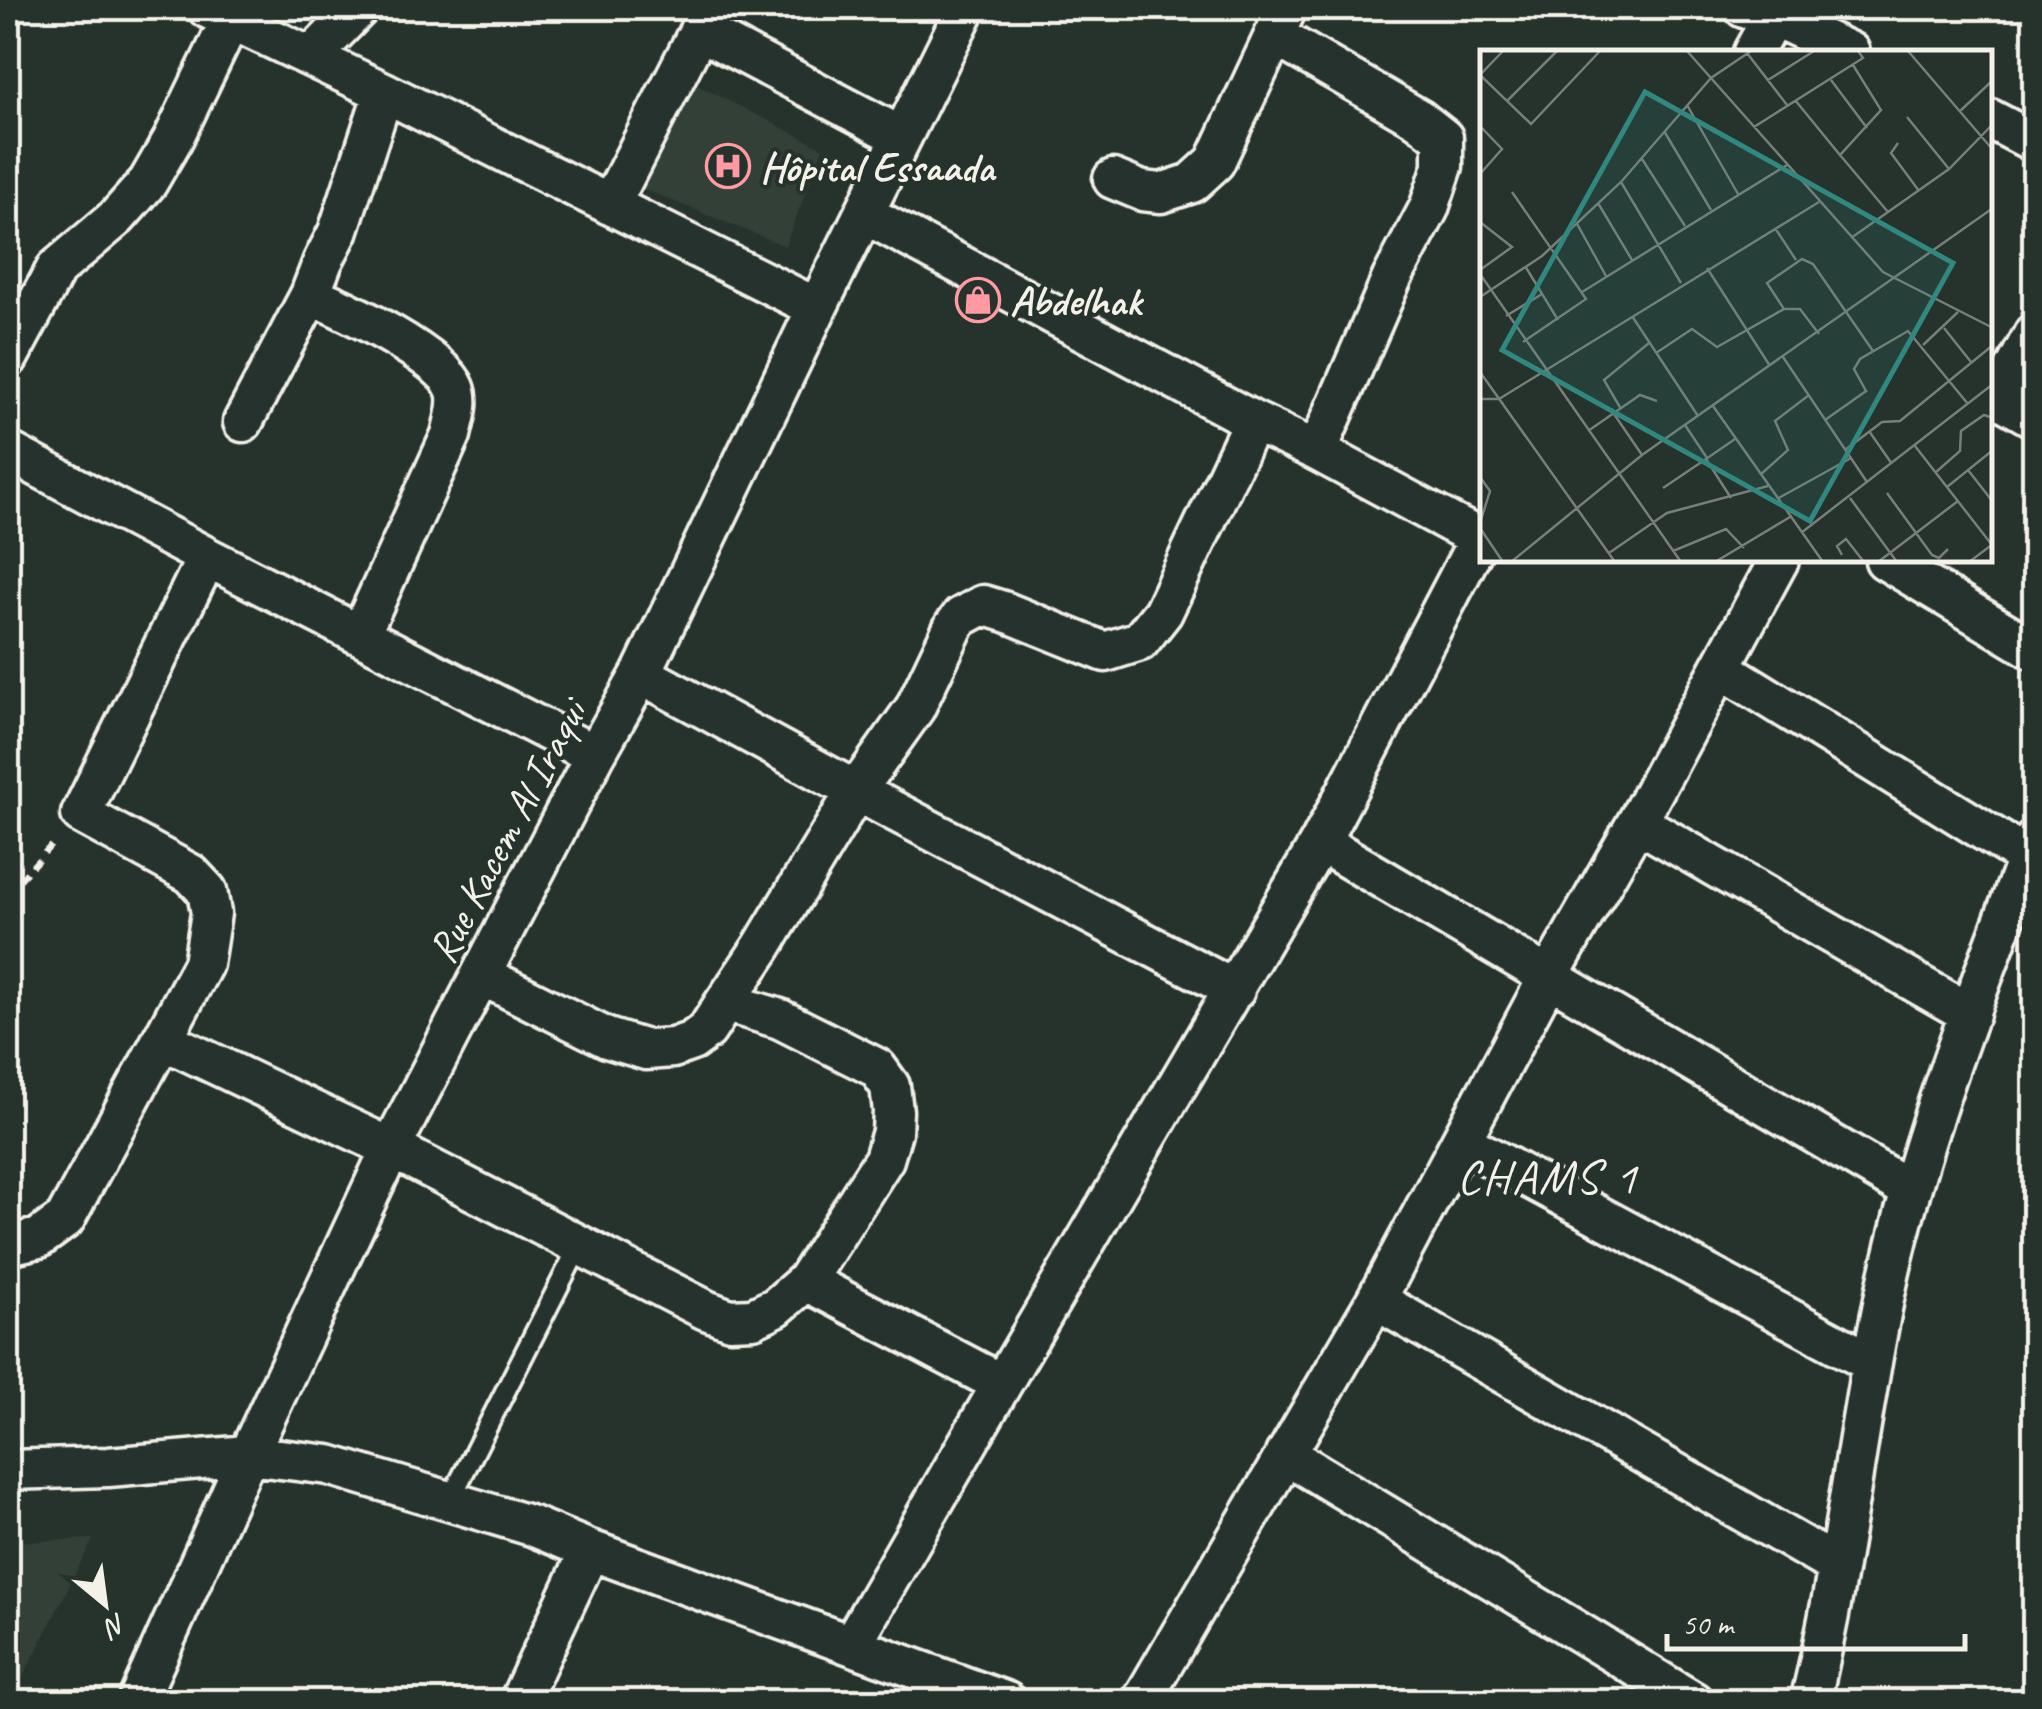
<svg xmlns="http://www.w3.org/2000/svg" width="2042" height="1709" viewBox="0 0 2042 1709" font-family="Caveat,sans-serif">
	<rect width="100%" height="100%" fill="#26332d"/>
	<filter id="ink" filterUnits="userSpaceOnUse"><feTurbulence type="fractalNoise" baseFrequency=".01" numOctaves="2"/><feDisplacementMap in="SourceGraphic" scale="20" xChannelSelector="R" yChannelSelector="G"/><feConvolveMatrix kernelMatrix="1 2 1 2 8 2 1 2 1" color-interpolation-filters="sRGB"/></filter>
	<g filter="url(#ink)">
		<path fill="#333f39" d="M681,77L823,148L785,246L633,185Z
			M93,1539L11,1701H8V1542Z"/>
		<g fill="none" stroke-linecap="round" stroke-linejoin="round">
			<defs>
				<path id="service" d="M449,1502L580,1244"/>
				<path id="minor" d="M207,8L384,92L817,308
					M1744,8L1773,16L1850,52
					M699,30L902,137
					M1274,35L1419,119L1443,138V166L1429,208L1392,278L1317,451
					M1753,52L1778,8
					M311,57L359,8
					M1990,119L2034,142
					M1113,179L1142,191L1161,193L1192,183L1215,162L1287,8
					M610,205L703,23
					M865,214L1253,421L1317,451L1479,538
					M8,358L56,269L117,217L148,182L173,139L231,19
					M1990,393L2034,418
					M1999,399L2034,333
					M243,422L310,295
					M8,451L207,557L595,755
					M1885,560L2034,650
					M360,635L451,435C454,421 461,402 455,388C443,356 342,307 310,295L323,261L338,232L384,92
					M1721,668L2028,858
					M641,674L856,791L1235,990
					M1637,822L1970,1014
					M1320,842L1910,1190
					M481,975L607,1038L646,1050L673,1048L692,1041L707,1030L725,1002
					M162,1039L391,1148L706,1310L730,1319L753,1318L776,1307L806,1281L884,1159L892,1132L893,1111L890,1086L877,1068L780,1019L725,1002L762,947L856,791L915,708L954,626L961,617L983,605L1006,612L1105,652L1140,641L1163,612L1253,421
					M1462,1142L1872,1363
					M8,1245L39,1238L65,1219L203,964L211,913L207,891L191,874L81,814L207,557
					M806,1281L1002,1384
					M1376,1300L1837,1566
					M1285,1454L1694,1702
					M8,1470L108,1467L248,1455L329,1465L532,1526L590,1550L1007,1702
					M851,1645L1002,1384L1320,842L1482,533
					M137,1702L248,1455L391,1148L595,755L641,674L817,308L966,8
					M519,1702L590,1550
					M1141,1702L1376,1300L1549,976L1637,822L1779,560
					M1810,1702C1844,1564 1857,1423 1887,1285C1920,1132 1980,985 2034,840"/>
			</defs>
			<use href="#service" stroke="#f4f1e8" stroke-width="25"/>
			<use href="#minor" stroke="#f4f1e8" stroke-width="45"/>
			<path stroke="#f4f1e8" stroke-width="6" stroke-dasharray="10 8" stroke-linecap="butt" d="M8,893L56,840"/>
			<use href="#service" stroke="#26332d" stroke-width="18"/>
			<use href="#minor" stroke="#26332d" stroke-width="38"/>
		</g>
	</g>
	<defs>
		<symbol id="hospital-ring" viewBox="-11 -11 22 22"><circle r="9.5" fill="#26332d" stroke="#ff9aa2" stroke-width="1.5"/><path d="M-5-5h3v3.5h4V-5h3V5h-3V1.5h-4V5h-3Z" fill="#ff9aa2"/></symbol>
		<symbol id="shop-ring" viewBox="-11 -11 22 22"><circle r="9.5" fill="#26332d" stroke="#ff9aa2" stroke-width="1.5"/><path d="M-5-2.5h2.3a2.7 3.5 0 0 1 5.4 0H5L5.5 6h-11ZM-1.5-2.5h3a1.5 2.3 0 0 0-3 0Z" fill="#ff9aa2"/></symbol>
	</defs>
	<g fill-rule="evenodd">
		<use href="#hospital-ring" x="703" y="141" width="50" height="50"/>
		<use href="#shop-ring" x="953" y="275" width="50" height="50"/>
	</g>
	<g text-anchor="middle" stroke-width="8" stroke-linejoin="round" paint-order="stroke">
		<g font-size="42" font-weight="bold" fill="#f4f1e8" stroke="#26332d" text-anchor="start">
			<text x="760" y="181">Hôpital Essaada</text>
			<text x="1010" y="315">Abdelhak</text>
		</g>
		<g font-size="42" fill="#f4f1e8" stroke="#26332d">
			<text transform="translate(506 831) rotate(-62)" y="15">Rue Kacem Al Iraqui</text>
		</g>
		<g font-size="48" letter-spacing="2.5" fill="#f4f1e8" stroke="#26332d">
			<text x="1548" y="1193">CHAMS 1</text>
		</g>
	</g>
	<g transform="translate(1480 50)">
		<rect width="512" height="512" fill="#26332d"/>
		<path fill="none" stroke="#787f78" stroke-width="2.5" d="M23,1L0,25L51,74L120,1M207,1L403,222L513,278M428,1L513,100M267,3L307,55M288,30L334,1M351,30L387,78M315,50L360,105L401,60L373,15M27,51L77,1M207,55L258,144M479,62L513,30M427,67L469,119M0,76L22,99L0,124M274,77L383,8L378,1M184,81L231,160M418,93L411,103L439,141M360,105L408,162M162,109L205,176M141,132L201,233M32,142L106,249L43,292M118,153L152,210M0,172L32,197L0,220M96,172L126,226M295,178L316,210M371,188L469,119L513,74M45,216L78,270M227,218L290,316M0,224L201,512M102,242L307,115M0,247L62,206L141,132L231,28L271,1M304,259H320L339,284M26,266L62,244M152,266L218,366M464,278L491,312M443,295L478,262M176,303L212,279L237,297L304,259L287,233L322,209L333,214L393,301M303,307L387,432M0,322L135,512M0,349H19L339,152M233,356L343,512M141,359L124,330L169,293M134,364L162,405M345,370L386,341L374,319L380,309L428,281L488,354M205,375L227,408M108,381L160,345L177,351M389,381L412,414M435,396L512,495M365,400L402,372L420,371L513,295M226,409L255,389M488,420L513,452M456,422L480,401L481,381L504,365L513,368M280,425L308,400L295,371L329,345M0,427L10,441L0,473M467,437L513,400M183,438L226,409L251,448M407,443L452,505L459,508L468,499M370,448L417,512M297,449L371,408M0,478L23,512M321,483L513,334M193,501L246,479L264,498M129,503L187,463L288,436M362,505L357,496L366,489L384,512M31,512L162,405L513,158M235,512L310,467M398,512L478,451M489,512L513,494"/>
		<path fill="#318880" fill-opacity="0.15" stroke="#318880" stroke-width="5" d="M165,42L473,213L330,471L22,300Z"/>
		<rect width="512" height="512" fill="none" stroke="#f4f1e8" stroke-width="5"/>
	</g>
	<rect width="2042" height="1709" fill="none" stroke="#26332d" stroke-width="40"/>
	<rect x="20" y="20" width="2002" height="1669" fill="none" stroke="#f4f1e8" stroke-width="4" filter="url(#ink)"/>
	<g transform="translate(105 1604) rotate(151)" stroke="#26332d" stroke-width="8" paint-order="stroke">
	<path d="M0-8L18 38L0 25L-18 38Z" fill="#f4f1e8"/>
	<text y="-15" font-size="28" font-weight="bold" text-anchor="middle" fill="#f4f1e8">N</text>
	</g>
	<path d="M1667 1634v15h298v-15" fill="none" stroke="#f4f1e8" stroke-width="5"/>
	<text x="1682" y="1634" font-size="30" fill="#f4f1e8" stroke="#26332d" stroke-width="8" paint-order="stroke">50 m</text>
</svg>
